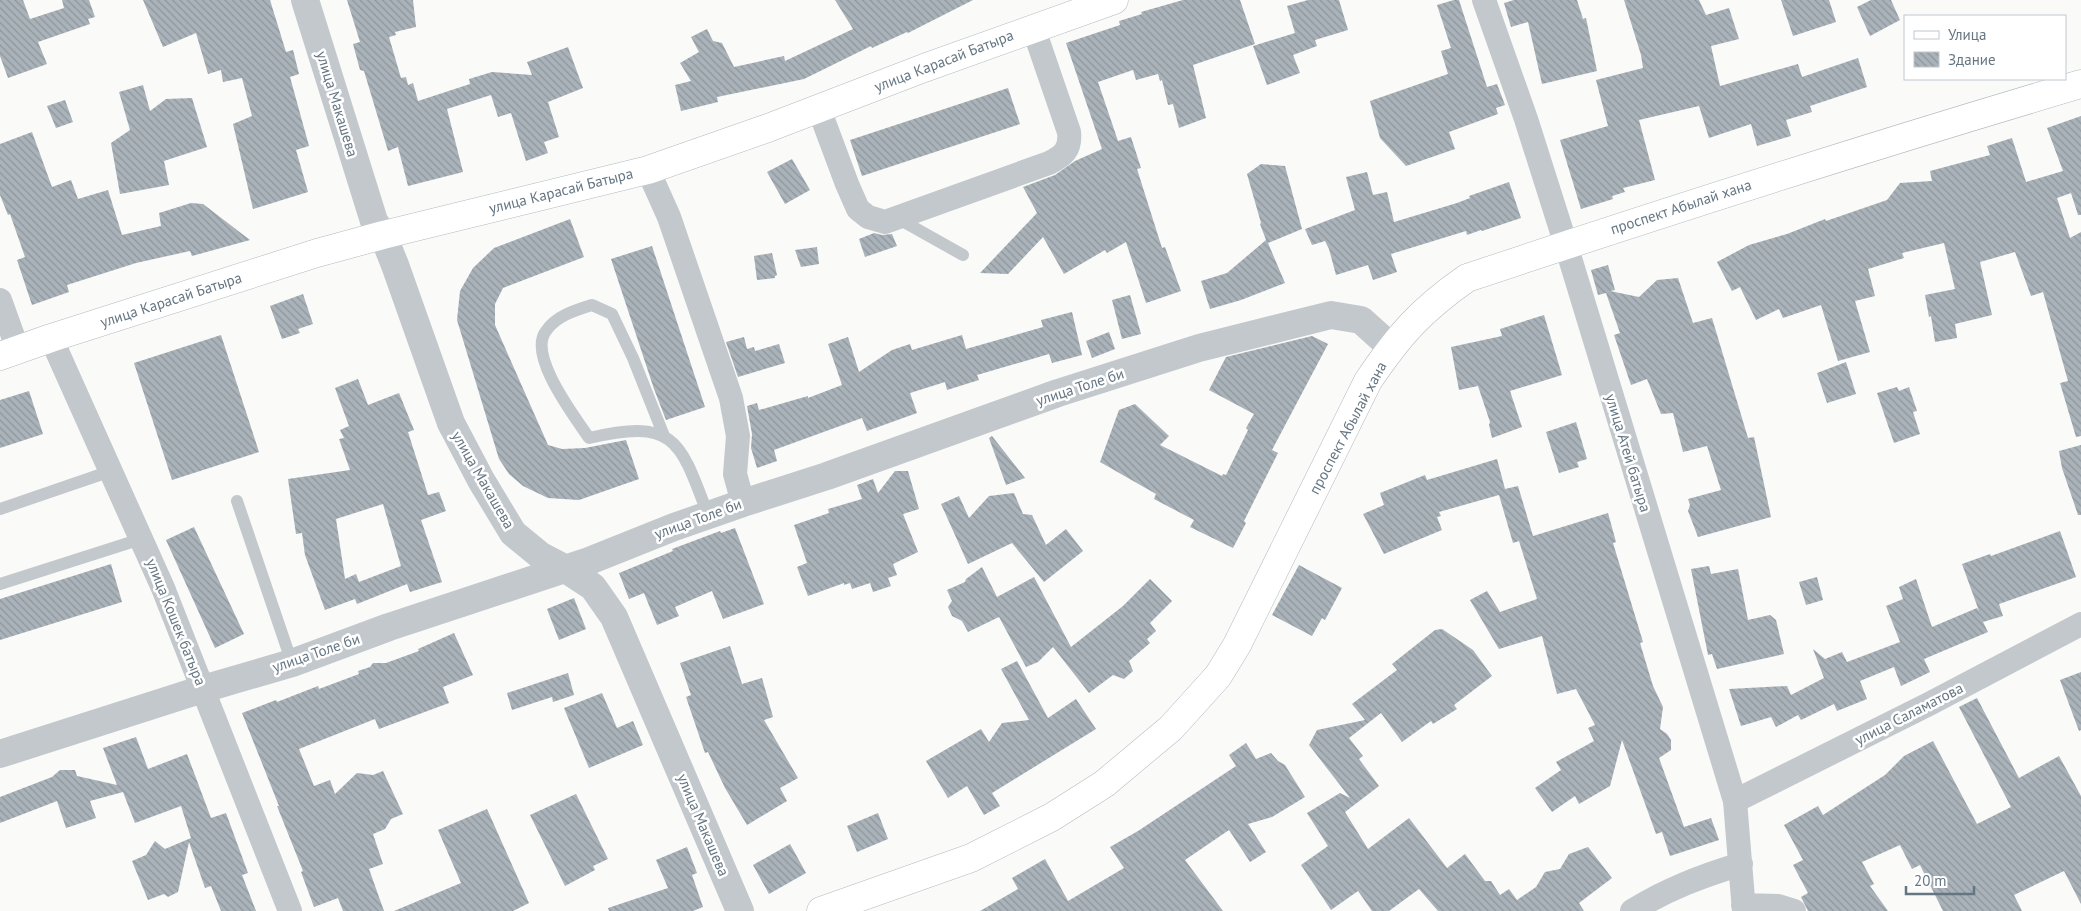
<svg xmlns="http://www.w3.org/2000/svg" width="2081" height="911" viewBox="0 0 2081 911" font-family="'PT Sans',sans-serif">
	<defs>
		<pattern id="building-back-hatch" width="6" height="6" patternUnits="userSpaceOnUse" patternTransform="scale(1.25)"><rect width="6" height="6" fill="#aab3b9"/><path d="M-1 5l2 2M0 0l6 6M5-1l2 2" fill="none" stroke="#8e969c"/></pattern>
	</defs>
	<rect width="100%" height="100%" fill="#fafaf8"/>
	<path fill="url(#building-back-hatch)" fill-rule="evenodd" d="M0,0H23L30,19L64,8L62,0H89L95,17L88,19L90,24L38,42L47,64L8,78L0,56Z
		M143,0H270L286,52L293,50L299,74L290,77L309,146L296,150L308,192L253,209L233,124L252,116L242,78L223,82L221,70L208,74L196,33L163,47Z
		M347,0H413L416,27L395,32L396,35L389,37L401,78L406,77L408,85L413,83L418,101L470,84L469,79L492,72L532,75L527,62L568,47L583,88L548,102L559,137L544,142L548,153L526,161L511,113L498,117L491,95L447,109L463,172L408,186L398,147L388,151L364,71L360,70L353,44L360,42Z
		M835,0H973L908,33L907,32L872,48L871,46L804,79L717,97L718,102L681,111L675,85L691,81L680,63L699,52L691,37L707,29L713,41L722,43L734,67L784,56L785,61L853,29Z
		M1183,0H1240L1255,44L1193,65L1206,118L1179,128L1173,104L1168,105L1162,80L1160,81L1158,74L1136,80L1133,70L1098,82L1118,141L1131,137L1141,168L1137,169L1162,248L1165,247L1181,291L1146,303L1126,242L1107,253L1105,250L1064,274L1043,237L1008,274L980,273L1037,213L1023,187L1055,175L1075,161L1102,149L1066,43L1120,25L1119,21L1142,14L1141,12Z
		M1308,0H1339L1348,30L1315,40L1317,46L1293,55L1300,73L1267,85L1253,46L1295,33L1287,6Z
		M1454,0H1459L1487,87L1497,84L1505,105L1496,108L1498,114L1449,132L1455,149L1406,166L1380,138L1370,101L1448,74L1441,51L1451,48L1437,5Z
		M1514,0H1577L1583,19L1586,18L1597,71L1542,84L1528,22L1511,27L1504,3Z
		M1624,0H1699L1706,15L1729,8L1739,39L1711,46L1720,86L1798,64L1802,77L1858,58L1867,87L1810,106L1812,112L1786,120L1791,136L1757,146L1751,124L1709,138L1699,106L1639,120L1655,180L1623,188L1625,192L1612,196L1613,199L1581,209L1560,140L1608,126L1596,80L1643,68L1641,55Z
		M1781,0H1829L1836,22L1793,36Z
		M1871,0H1891L1900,20L1870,36L1857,7Z
		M143,85L150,111L166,99L192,98L207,147L164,161L169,185L120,194L111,143L130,130L119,92Z
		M1008,88L1020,124L862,176L850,140Z
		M65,100L73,122L56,128L47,106Z
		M2081,116V215H2078L2071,193L2057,198L2070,238L2081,232V436L2076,437L2060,383L2068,381L2043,292L2031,296L2015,252L1980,262L1992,315L1955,324L1957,338L1935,342L1931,316L1929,317L1925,295L1955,289L1944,243L1902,253L1904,258L1868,269L1875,296L1855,301L1870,352L1838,361L1821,305L1783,318L1779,309L1756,320L1740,287L1732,291L1717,262L1749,245L1787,234L1825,219L1826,221L1887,200L1900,183L1932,181L1930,171L1990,155L1987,146L2012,138L2026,182L2063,171L2047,128Z
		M32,132L52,187L71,180L78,199L108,190L122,235L161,226L159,213L191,203L203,204L250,240L192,256L190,251L136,263L67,285L69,292L32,305L17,260L25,257L10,214L8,215L0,195V144Z
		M792,159L810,190L785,204L767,172Z
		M1261,164L1285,166L1302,229L1268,243L1285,283L1241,300L1210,309L1201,281L1227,273L1266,240L1260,224L1261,223L1247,174Z
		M1367,172L1373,195L1387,192L1394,222L1457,203L1470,198L1469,196L1509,182L1521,218L1482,231L1481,230L1467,235L1466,231L1391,254L1397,272L1373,280L1368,265L1336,275L1329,249L1325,241L1312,245L1305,229L1355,210L1346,177Z
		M570,219L584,257L503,288L495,304V325L548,445L562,449L585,448L626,440L639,479L579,500L548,498L523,486L509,474L499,459L457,320L460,291L473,268L494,248Z
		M874,233L882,235L892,234L897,246L865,257L859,239Z
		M652,246L705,407L666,420L654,389L611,259Z
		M817,247L819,264L801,267L795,250Z
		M772,253L777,275L775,276V278L757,280L754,256Z
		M1608,265L1615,290L1610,291L1639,297L1657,280L1678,278L1693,323L1712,318L1748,438L1754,437L1771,517L1698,537L1688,511L1690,505L1688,499L1721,490L1707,446L1683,452L1673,413L1661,414L1647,379L1631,385L1614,335L1620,333L1606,293L1598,295L1591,270Z
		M303,294L313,324L298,329L300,333L282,339L270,306Z
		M1130,295L1141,334L1122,339L1112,300Z
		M1072,312L1082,355L1052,363L1049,354L977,375L979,380L947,390L945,382L910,393L917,413L867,431L862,418L774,450L777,461L757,468L751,448L752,434L747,406L757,403L759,410L808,396V398L842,385L828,344L848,337L859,372L892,350L910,344L912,350L962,335L966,349L1043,327L1041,320Z
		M1544,315L1562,375L1510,391L1522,427L1492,438L1489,425L1490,422L1478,386L1459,390L1451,347L1502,336L1500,329Z
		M1109,332L1115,349L1092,358L1086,341Z
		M221,335L259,452L172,480L134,363Z
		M1312,336L1328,344L1272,450L1278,453L1244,521L1246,523L1233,548L1190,527L1194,520L1154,499L1156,494L1100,462L1119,410L1135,404L1169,436L1160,445L1222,476L1223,474L1226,475L1248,430L1246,428L1254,414L1209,390L1226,357Z
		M744,337L747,349L754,347L755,351L779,344L785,363L738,377L726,342Z
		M1846,362L1856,394L1827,403L1817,373Z
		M358,379L368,405L399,393L414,430L408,432L428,495L439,492L446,511L421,520L442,582L410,592L407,584L357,604L355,599L325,610L305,555L302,533L296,534L288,479L350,470L339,439L344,438L340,430L349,426L335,388ZM383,504L401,566L359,582L356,574L345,579L336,519Z
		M1897,387L1899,391L1909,387L1917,411L1913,412L1920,434L1894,443L1877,393Z
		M29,391L43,434L0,448V400Z
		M1576,422L1587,459L1577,462L1579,467L1559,473L1546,432Z
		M992,436L1025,478L1006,485L989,438Z
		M2081,445V515H2078L2062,468L2059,451Z
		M1497,459L1505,489L1518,486L1533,536L1608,513L1616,542L1613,543L1643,642L1640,643L1653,686L1663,707L1660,729L1667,734L1671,740V750L1659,758L1684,827L1711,818L1719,840L1670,856L1662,832L1656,834L1622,740L1610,786L1579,804L1575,796L1552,812L1535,788L1561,770L1556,762L1594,741L1588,728L1595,725L1576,689L1557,694L1542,636L1499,649L1470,600L1487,591L1500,612L1537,599L1519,541L1513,543L1499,495L1439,512L1441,516L1437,517L1442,530L1384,554L1363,514L1384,505L1380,493L1425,475L1427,480Z
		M895,471H908L919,509L903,514L918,552L893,564L897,575L888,578L891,586L873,592L870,583L852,589L850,583L844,585V583L808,596L797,567L807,563L794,525L829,513L828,509L862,499L857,485L873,479L878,493Z
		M1014,493L1023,514L1032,515L1046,545L1066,529L1083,551L1044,582L1012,543L968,564L941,504L959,496L969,518L989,496Z
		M194,527L244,634L215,648L166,540Z
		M735,528L764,604L723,619L712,591L675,607L679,616L657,625L644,593L629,599L619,573L673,551L672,549L720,531L721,533Z
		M2060,531L2076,577L1999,604L2003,616L1983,622L1988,632L1924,659L1930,672L1901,686L1894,667L1860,681L1867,699L1837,711L1834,704L1801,720L1798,715L1776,727L1771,717L1741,726L1729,689L1787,686L1791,695L1824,678L1813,649L1825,659L1842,652L1847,662L1900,642L1886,606L1903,599L1899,587L1916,579L1932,627L1977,608L1979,611L1962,564L1990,554L1991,556Z
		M111,564L122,602L0,640V599Z
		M1299,565L1342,588L1325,620L1322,618L1312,636L1272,615Z
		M1709,566L1711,574L1738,569L1748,620L1770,615L1776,620L1784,654L1717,669L1712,654L1708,655L1691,569Z
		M982,567L997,597L1034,577L1071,647L1123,606L1150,579L1172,601L1150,623L1156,631L1147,639L1150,643L1129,661L1133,671L1124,679L1113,675L1089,693L1053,647L1038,662L1026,667L999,617L968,632L962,621L952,616L948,607L952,601L947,590L965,582L966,579Z
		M1817,577L1823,600L1806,605L1799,582Z
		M574,598L586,629L559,640L547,609Z
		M1442,629L1473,650L1492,676L1454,705L1457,709L1433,724L1431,721L1402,742L1381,713L1349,738L1363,756L1359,759L1379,786L1345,812L1368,849L1409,818L1447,868L1465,854L1485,881H1491L1500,895L1509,889L1517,900L1536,887L1545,872L1560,869L1569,854L1588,847L1612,878L1579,903L1584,911H1438L1419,889L1389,911H1372L1358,891L1331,910L1301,865L1328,846L1307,813L1340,793L1350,798L1309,745L1317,730L1365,720L1352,704L1397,670L1392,664L1435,630Z
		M454,633L473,675L443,687L449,703L379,729L375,719L299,749L314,786L330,780L335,794L357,773L373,775L383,771L403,814L391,819L385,829L373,834L383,864L369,869L384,911H343L338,898L314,907L301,872L303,871L277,806H279L242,713L276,700L277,702L318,686L319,689L359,674L358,671L370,667L373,663H386L419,651L418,649Z
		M730,646L742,684L762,678L773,717L764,720L798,778L780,788L787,801L747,825L725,788L708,752L705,753L686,697L691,695L680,663Z
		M1017,661L1048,718L1076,699L1096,729L992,793L1000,806L984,815L967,786L948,798L926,761L981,729L989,742L1002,723L1029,720L1001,669Z
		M2081,672V730L2079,731L2060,680Z
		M568,673L574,695L553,702L552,697L512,710L507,693Z
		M602,693L617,728L633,721L643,745L589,768L564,708Z
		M1977,698L2019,778L2059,756L2081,796V904L2064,871L2014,895L2022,911H1943L1920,865L1912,869L1900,845L1862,862L1874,884L1870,886L1888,911H1808L1801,897L1808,893L1793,865L1803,860L1784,825L1818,806L1823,815L1885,775L1904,756L1933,741L1977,824L2011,807L1959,707Z
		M136,737L148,769L187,754L211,818L226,813L248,873L242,875L256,911H221L211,886L205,888L189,842L178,892L168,897L164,894L148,900L132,861L146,855L155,841L165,849L191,838L181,806L135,823L123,792L90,801L96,818L66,828L57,801L0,823V797L52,777L60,770H75L77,776L117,785L103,748Z
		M1246,743L1256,759L1271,753L1278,761L1285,765L1305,797L1272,817L1248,824L1266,852L1250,862L1229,830L1185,860L1223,911H980L1018,889L1012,878L1045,859L1068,901L1124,868L1110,847L1138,831L1236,766L1229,755Z
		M576,794L608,859L593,866L595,870L565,886L530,815Z
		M487,809L529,903L513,911H394L461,883L438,830Z
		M878,813L888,839L857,852L847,826Z
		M790,844L806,873L769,894L753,865Z
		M687,847L697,873L692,875L703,907L693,911H609L608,908L668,888L656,860Z"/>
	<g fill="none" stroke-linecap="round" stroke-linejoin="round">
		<defs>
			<path id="secondary" d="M0,356L51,338L317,253L383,235L648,170L768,128L924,68L1114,0
				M821,911L971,858L1052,817L1104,784L1171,728L1218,676L1237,645L1368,381C1399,335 1421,310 1467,278C1671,210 1875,145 2081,84"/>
		</defs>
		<use href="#secondary" stroke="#b3babf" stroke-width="29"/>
		<path stroke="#c3c8cc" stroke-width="12" d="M897,218L963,255
			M664,436L633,358L612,314L592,305C576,310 556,316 546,331C527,355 575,417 589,438C675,418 680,440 708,515
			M237,501L292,663
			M0,509L111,471
			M0,584L141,539"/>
		<path stroke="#c3c8cc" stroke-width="24" d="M1484,0L1526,119L1566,245L1735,801L1744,911
			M819,109L847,184L858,209L868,217L885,222L1049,163C1063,156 1071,150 1069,132L1033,27
			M648,170L669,217L731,398L738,436L735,474L743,503
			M0,300L18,350
			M51,338L163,588L290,911
			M1735,801L1929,704L2081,624
			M1743,905L1778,906L1794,911
			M1632,911C1667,889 1702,876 1741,864"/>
		<path stroke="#c3c8cc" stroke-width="28" d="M305,0L374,221L383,235L395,265L451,423L481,480L513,533L541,556L564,568L593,587L614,617L740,911
			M0,754L203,689L292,663L389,627L589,561L674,527L743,503L827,476L1058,393L1199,348L1331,315L1361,320L1391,347"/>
		<use href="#secondary" stroke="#fff" stroke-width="28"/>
	</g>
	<g text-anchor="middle" stroke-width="5" stroke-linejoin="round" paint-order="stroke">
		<g font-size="15" fill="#657683" stroke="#fff">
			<text transform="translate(944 61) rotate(-21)" y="5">улица Карасай Батыра</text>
			<text transform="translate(337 104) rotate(73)" y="5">улица Макашева</text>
			<text transform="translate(561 191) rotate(-14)" y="5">улица Карасай Батыра</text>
			<text transform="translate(1681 207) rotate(-18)" y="5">проспект Абылай хана</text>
			<text transform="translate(171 300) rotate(-18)" y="5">улица Карасай Батыра</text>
			<text transform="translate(1080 387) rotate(-18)" y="5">улица Толе би</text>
			<text transform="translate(1348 428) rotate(-62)" y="5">проспект Абылай хана</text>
			<text transform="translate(1628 453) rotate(73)" y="5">улица Атей батыра</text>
			<text transform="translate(483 480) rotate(60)" y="5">улица Макашева</text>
			<text transform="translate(698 519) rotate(-20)" y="5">улица Толе би</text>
			<text transform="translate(176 622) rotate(68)" y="5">улица Кошек батыра</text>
			<text transform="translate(316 653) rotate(-19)" y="5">улица Толе би</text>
			<text transform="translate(1909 714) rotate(-27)" y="5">улица Саламатова</text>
			<text transform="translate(703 825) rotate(67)" y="5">улица Макашева</text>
		</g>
	</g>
	<rect x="1904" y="15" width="162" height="65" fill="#ffffff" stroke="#c1c8cd"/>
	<rect x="1914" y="31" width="25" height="8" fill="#ffffff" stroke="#c1c8cd"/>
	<text x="1948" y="40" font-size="15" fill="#657683">Улица</text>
	<rect x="1914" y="52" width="25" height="15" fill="url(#building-back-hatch)" stroke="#c1c8cd"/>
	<text x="1948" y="65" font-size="15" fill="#657683">Здание</text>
	<path d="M1906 886v8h68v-8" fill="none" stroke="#657683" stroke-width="2.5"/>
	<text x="1914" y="886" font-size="15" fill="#657683" stroke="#ffffff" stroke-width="4" paint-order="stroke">20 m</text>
</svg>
